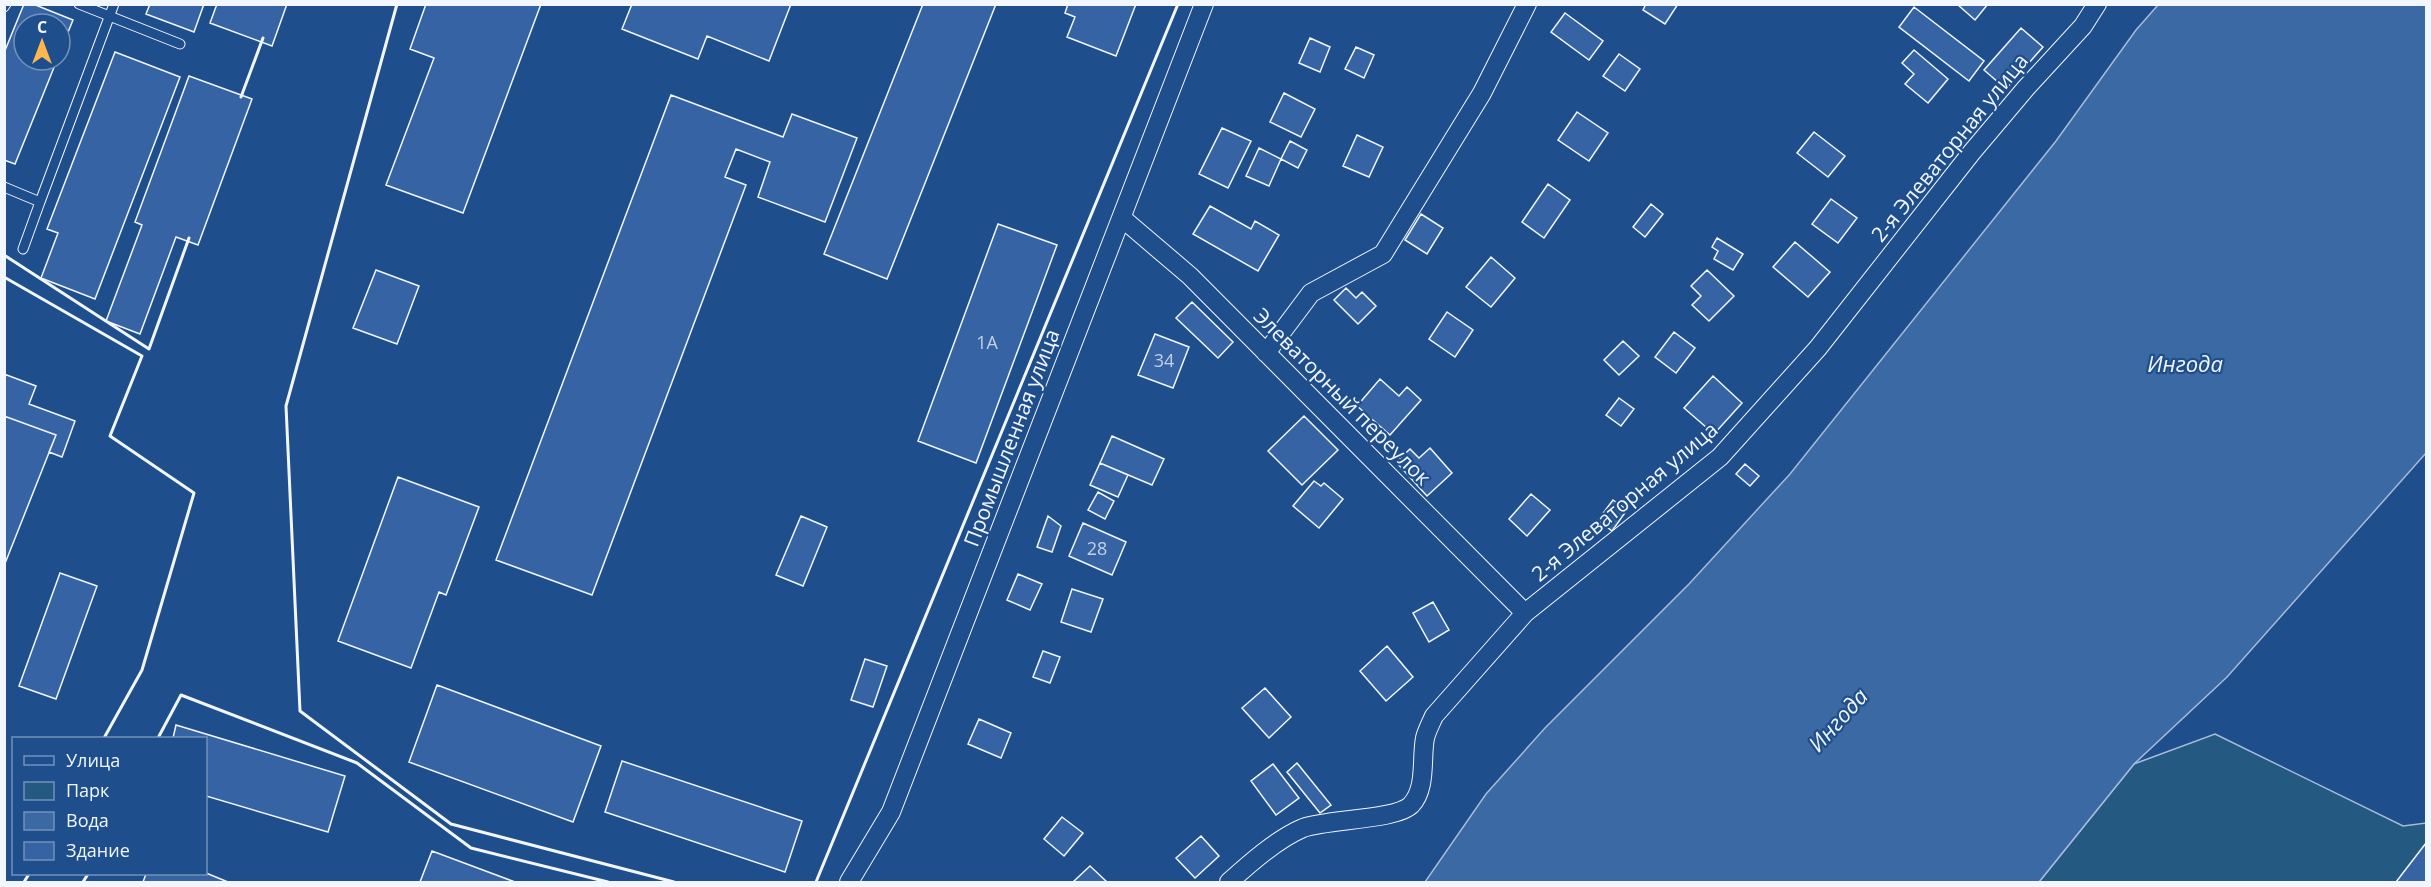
<svg xmlns="http://www.w3.org/2000/svg" width="2431" height="887" viewBox="0 0 2431 887" font-family="'Open Sans',sans-serif">
	<rect width="100%" height="100%" fill="#1f4e8c"/>
	<path fill="#245a82" stroke="#a8bbd7" stroke-width="1.5" d="M2215,734L2403,826L2426,823V882H2039L2134,764Z"/>
	<path fill="#3b69a3" stroke="#a8bbd7" stroke-width="1.5" d="M2158,5H2426V453L2227,677L2134,764L2039,882H1425L1486,794L1545,728L1689,584L1790,474L2056,141L2136,30Z"/>
	<path fill="#3563a3" stroke="#f2f6ff" stroke-width="1.5" d="M24,4H33L73,20L60,52V24H24V60H57L15,164L4,160V53Z
		M150,4H204L194,32L146,14Z
		M217,4H287L272,46L210,23Z
		M426,4H541L463,213L386,185L434,58L410,49Z
		M632,4H791L769,61L707,36L698,59L622,29Z
		M923,4H996L887,279L824,254Z
		M1068,4H1136L1116,56L1067,37L1075,17L1065,13Z
		M1646,4H1678L1665,24L1643,10Z
		M1957,4H1988L1975,20Z
		M1914,7L1984,61L1969,81L1899,27Z
		M1565,13L1603,41L1589,60L1551,32Z
		M2021,28L2043,47L2006,89L1984,70Z
		M1310,38L1330,47L1320,72L1299,63Z
		M1356,47L1374,55L1364,78L1345,69Z
		M1914,50L1948,79L1928,103L1905,84L1914,74L1902,63Z
		M115,52L180,77L95,299L41,278L58,233L47,229Z
		M1619,54L1640,69L1625,91L1603,76Z
		M189,76L252,99L198,245L176,237L140,334L106,321L142,225L135,222Z
		M1284,93L1315,109L1301,137L1270,122Z
		M671,95L783,137L792,114L857,138L825,222L758,197L770,162L736,149L725,177L746,185L592,595L496,560Z
		M1577,112L1608,133L1589,161L1558,140Z
		M1222,128L1251,141L1228,188L1199,174Z
		M1814,132L1845,156L1828,177L1797,153Z
		M1357,135L1383,147L1369,177L1343,166Z
		M1290,141L1307,150L1298,168L1281,159Z
		M1259,148L1281,159L1269,186L1246,176Z
		M1548,184L1570,200L1544,238L1522,222Z
		M1831,199L1857,218L1838,243L1812,224Z
		M1651,204L1663,214L1645,237L1633,227Z
		M1210,206L1251,229L1255,221L1279,235L1258,271L1193,234Z
		M1421,214L1443,228L1427,254L1405,240Z
		M998,224L1057,245L976,463L918,441Z
		M1717,238L1743,254L1733,270L1714,259L1718,251L1712,247Z
		M1795,242L1830,272L1808,297L1773,267Z
		M1491,257L1515,278L1491,307L1466,287Z
		M376,270L419,286L397,344L353,328Z
		M1707,270L1734,296L1709,321L1692,305L1701,296L1691,286Z
		M1346,288L1356,298L1362,292L1376,306L1358,324L1334,300Z
		M1192,302L1233,342L1218,358L1176,318Z
		M1447,312L1473,330L1455,357L1429,339Z
		M1674,332L1695,348L1676,373L1655,357Z
		M1155,334L1189,347L1173,388L1138,375Z
		M1623,341L1639,356L1619,375L1604,360Z
		M4,374L36,386L29,404L75,421L62,457L49,452L56,435L4,416Z
		M1713,376L1742,403L1714,434L1684,408Z
		M1380,379L1399,396L1407,387L1421,400L1390,435L1357,406Z
		M1619,398L1634,409L1621,426L1606,415Z
		M4,416L56,435L4,566Z
		M1304,416L1338,450L1302,485L1268,451Z
		M1112,436L1164,459L1152,485L1100,463Z
		M1430,448L1452,473L1427,496L1396,462L1410,449L1419,458Z
		M1100,463L1128,475L1118,497L1090,485Z
		M1745,464L1759,476L1750,486L1736,474Z
		M398,477L479,507L446,595L439,592L411,668L338,641Z
		M1314,481L1321,486L1324,483L1343,499L1319,528L1293,506Z
		M1098,492L1114,501L1105,519L1088,510Z
		M1531,494L1550,510L1527,536L1509,519Z
		M1613,500L1627,510L1612,531L1598,520Z
		M801,516L827,527L803,586L776,575Z
		M1048,516L1061,526L1052,552L1037,547Z
		M1083,523L1126,542L1112,575L1069,556Z
		M60,573L97,586L56,699L19,686Z
		M1018,574L1042,584L1030,610L1007,600Z
		M1072,589L1103,599L1091,632L1061,622Z
		M1433,602L1449,630L1429,642L1413,613Z
		M1387,646L1413,677L1386,701L1360,671Z
		M1043,651L1060,657L1050,683L1033,677Z
		M865,659L887,666L873,707L851,700Z
		M437,685L601,746L573,822L409,762Z
		M1265,688L1291,717L1269,738L1242,708Z
		M979,719L1011,733L1001,758L968,744Z
		M176,725L345,776L328,832L206,796V738H173Z
		M622,761L802,821L785,872L605,812Z
		M1297,763L1331,805L1320,813L1287,772Z
		M1273,764L1299,798L1276,815L1251,781Z
		M1062,817L1083,833L1064,856L1044,839Z
		M1201,836L1219,856L1195,878L1176,858Z
		M2426,843V882H2396Z
		M432,851L515,882H420Z
		M1090,866L1107,882H1073Z
		M206,873L228,882H143L146,874Z"/>
	<g fill="none" stroke-linecap="round" stroke-linejoin="round">
		<defs>
			<path id="lane" d="M79,4L180,44
				M4,7L6,4
				M4,187L40,202L114,4
				M23,249L40,202"/>
			<path id="street" d="M1122,218L1190,276L1525,613
				M1266,353L1311,293L1383,254L1482,93L1527,4
				M849,882L891,812L1204,4
				M1229,882C1249,864 1277,839 1303,828C1327,819 1396,820 1411,805C1427,788 1421,758 1425,738C1427,730 1431,723 1434,716L1525,613L1720,457L1818,348L1972,152L2026,88L2083,26L2097,4"/>
		</defs>
		<use href="#lane" stroke="#f2f6ff" stroke-width="11"/>
		<use href="#street" stroke="#f2f6ff" stroke-width="20"/>
		<use href="#lane" stroke="#1f4e8c" stroke-width="9"/>
		<use href="#street" stroke="#1f4e8c" stroke-width="18"/>
		<path stroke="#f2f6ff" stroke-width="3" d="M397,4L286,406L300,711L451,824L674,882
			M241,97L263,38
			M4,255L149,349L189,238
			M4,277L142,356L110,436L194,493L142,670L104,738
			M158,738L181,695L357,763L471,848L608,882
			M24,882L29,874
			M83,882L88,874
			M816,882L1178,4"/>
	</g>
	<g text-anchor="middle" stroke-width="4.5" stroke-linejoin="round" paint-order="stroke">
		<g font-size="18" fill="#c3d1e8">
			<text x="987" y="349">1А</text>
			<text x="1164" y="367">34</text>
			<text x="1097" y="555">28</text>
		</g>
		<g font-size="21" fill="#f2f6ff" stroke="#1f4e8c">
			<text transform="translate(1950 148) rotate(-51)" y="7">2-я Элеваторная улица</text>
			<text transform="translate(1342 397) rotate(45)" y="7">Элеваторный переулок</text>
			<text transform="translate(1012 438) rotate(-69)" y="7">Промышленная улица</text>
			<text transform="translate(1625 502) rotate(-40)" y="7">2-я Элеваторная улица</text>
		</g>
		<g font-size="22" font-style="italic" fill="#f2f6ff" stroke="#1f4e8c">
			<text x="2185" y="372">Ингода</text>
			<text transform="translate(1838 720) rotate(-48)" y="8">Ингода</text>
		</g>
	</g>
	<rect width="2431" height="887" fill="none" stroke="#f2f6ff" stroke-width="12"/>
	<rect x="12" y="737" width="195" height="138" fill="#1f4e8c" stroke="#7391ba" stroke-width="1.5"/>
	<rect x="24" y="756" width="30" height="9" fill="#1f4e8c" stroke="#7391ba" stroke-width="1.5"/>
	<text x="66" y="767" font-size="18" fill="#f2f6ff">Улица</text>
	<rect x="24" y="782" width="30" height="18" fill="#245a82" stroke="#7391ba" stroke-width="1.5"/>
	<text x="66" y="797" font-size="18" fill="#f2f6ff">Парк</text>
	<rect x="24" y="812" width="30" height="18" fill="#3b69a3" stroke="#7391ba" stroke-width="1.5"/>
	<text x="66" y="827" font-size="18" fill="#f2f6ff">Вода</text>
	<rect x="24" y="842" width="30" height="18" fill="#3563a3" stroke="#7391ba" stroke-width="1.5"/>
	<text x="66" y="857" font-size="18" fill="#f2f6ff">Здание</text>
	<g transform="translate(42 42)"><circle r="28" fill="#1f4e8c" stroke="#7391ba" stroke-width="1.5"/>
	<path d="M0-4.5L10 22L0 15L-10 22Z" fill="#ffb74d"/>
	<text y="-9" font-size="16" font-weight="bold" text-anchor="middle" fill="#f2f6ff">С</text>
	</g>
</svg>
